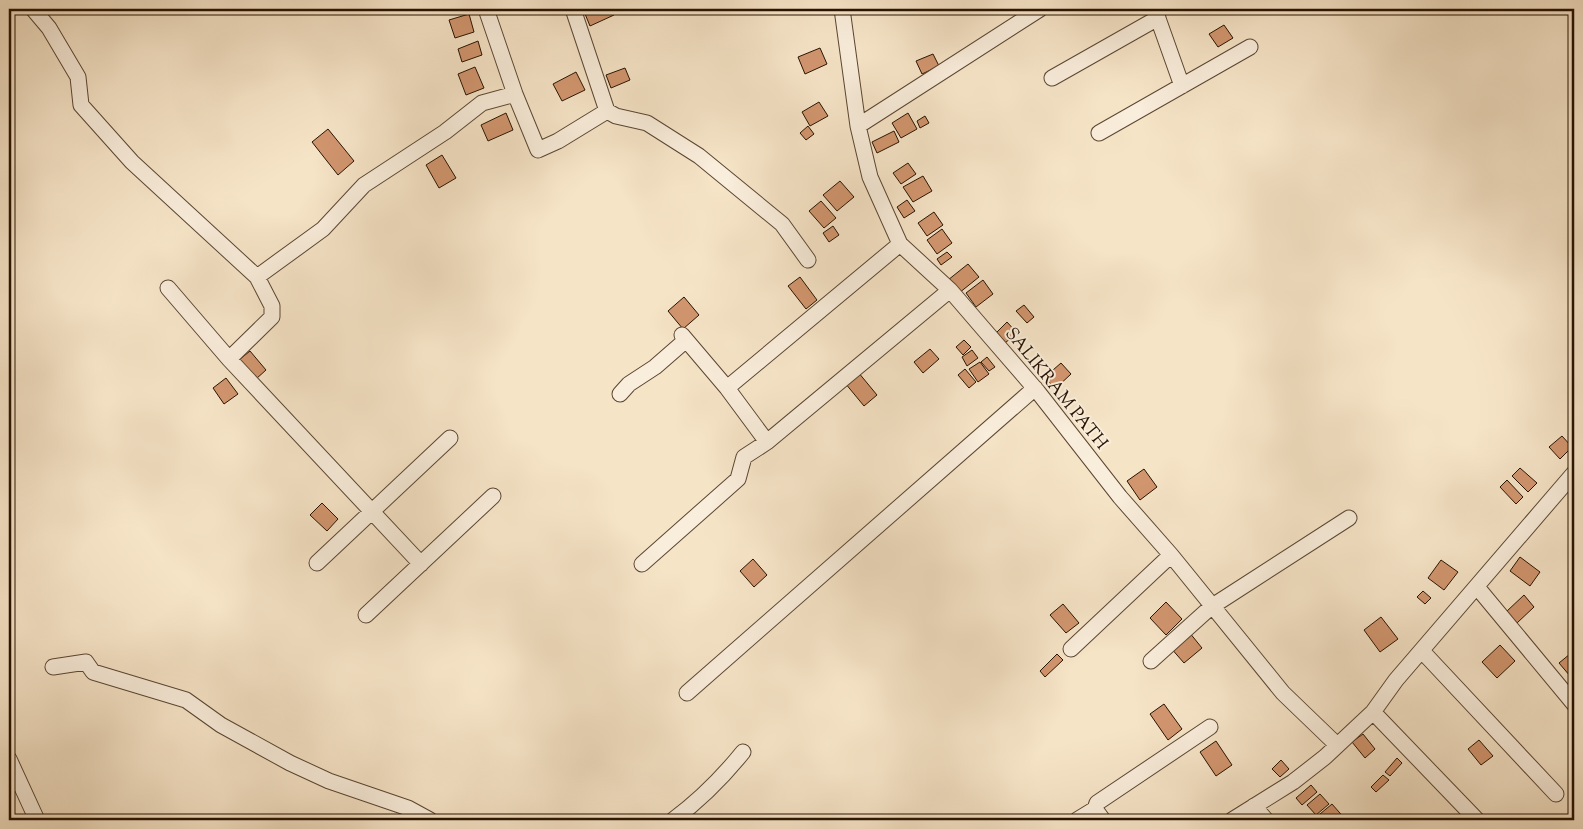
<svg xmlns="http://www.w3.org/2000/svg" width="1583" height="829" viewBox="0 0 1583 829" font-family="'Sorts Mill Goudy',serif">
	<rect width="100%" height="100%" fill="#f6e4c7"/>
	<filter id="stains"><feTurbulence type="fractalNoise" baseFrequency=".004" numOctaves="4"/><feColorMatrix values="0 0 0 0 .2 0 0 0 0 .09 0 0 0 0 .02 0 0 0 .5 -.17"/></filter>
	<radialGradient id="worn" r=".72"><stop offset=".6" stop-color="#630" stop-opacity="0"/><stop offset="1" stop-color="#630" stop-opacity=".3"/></radialGradient>
	<path fill="#d2966f" stroke="#271200" d="M583,9H611L614,15L590,26Z
		M469,14L474,32L455,38L449,20Z
		M1224,25L1233,38L1218,47L1209,34Z
		M478,41L482,55L462,62L458,49Z
		M820,48L827,64L805,74L798,57Z
		M933,54L939,66L922,74L916,61Z
		M475,67L484,88L466,95L458,74Z
		M625,68L630,80L611,88L606,75Z
		M576,72L585,90L562,101L553,84Z
		M819,102L828,116L810,126L802,112Z
		M506,113L513,130L488,141L481,125Z
		M908,113L917,129L901,138L892,123Z
		M925,116L929,123L920,128L917,121Z
		M808,126L814,134L806,140L800,133Z
		M328,129L354,161L338,175L312,142Z
		M894,131L899,142L877,153L872,142Z
		M442,155L456,178L439,188L426,165Z
		M908,163L916,174L901,184L893,173Z
		M923,176L932,191L913,202L903,187Z
		M840,181L854,197L837,211L823,195Z
		M907,200L915,211L904,218L897,207Z
		M821,201L836,218L824,228L809,211Z
		M934,212L943,225L927,236L918,223Z
		M833,226L839,235L829,242L823,233Z
		M942,229L952,243L937,254L927,240Z
		M947,252L952,257L941,265L937,259Z
		M968,264L979,277L959,293L948,280Z
		M800,277L817,300L806,309L788,286Z
		M983,280L993,294L976,307L966,293Z
		M684,297L699,315L683,329L668,311Z
		M1024,305L1034,317L1027,323L1016,311Z
		M1007,322L1017,333L1005,343L996,333Z
		M964,340L971,347L963,355L956,347Z
		M930,349L939,359L923,373L914,362Z
		M972,350L978,358L967,366L962,357Z
		M250,351L266,370L256,379L239,360Z
		M987,357L995,367L989,371L981,362Z
		M980,362L989,374L978,382L969,369Z
		M1061,363L1071,374L1055,389L1045,377Z
		M965,369L976,382L969,388L958,375Z
		M858,372L877,395L864,406L845,383Z
		M226,378L238,394L224,404L213,388Z
		M1562,436L1572,447L1560,459L1549,447Z
		M1520,468L1537,483L1528,492L1512,476Z
		M1144,469L1157,487L1140,500L1127,481Z
		M1507,480L1523,497L1516,504L1500,487Z
		M322,503L338,519L327,531L310,515Z
		M1520,557L1540,572L1530,586L1510,571Z
		M753,559L767,575L754,587L740,571Z
		M1441,560L1458,572L1444,590L1428,578Z
		M1423,591L1431,598L1425,604L1417,597Z
		M1524,595L1534,607L1517,623L1506,612Z
		M1166,602L1182,619L1166,635L1150,618Z
		M1063,604L1079,623L1066,633L1050,615Z
		M1381,617L1398,639L1380,652L1364,630Z
		M1189,632L1202,648L1184,663L1170,647Z
		M1500,645L1515,661L1497,678L1482,662Z
		M1057,654L1063,660L1045,677L1040,671Z
		M1570,654L1574,659V672L1570,676L1559,663Z
		M1164,704L1182,729L1168,740L1150,714Z
		M1363,734L1375,749L1365,758L1352,742Z
		M1479,740L1493,756L1481,765L1468,749Z
		M1216,741L1232,765L1216,776L1200,752Z
		M1397,758L1402,763L1390,776L1385,772Z
		M1281,760L1289,769L1280,777L1272,769Z
		M1383,775L1389,780L1376,792L1371,787Z
		M1311,785L1317,792L1302,805L1296,798Z
		M1320,794L1329,804L1316,815L1307,805Z
		M1332,804L1346,820H1314V819Z"/>
	<g fill="none" stroke-linecap="round" stroke-linejoin="round">
		<defs>
			<path id="street" d="M33,9L49,28L78,77L81,105L132,162L257,277
				M486,9L515,94L538,150L558,141L607,111L616,116L647,123L699,156L782,224L808,260
				M573,9L607,111
				M842,9L858,126L870,177L900,244L950,290L981,326L1038,392L1120,497L1171,555L1283,693L1337,745
				M1155,10L1182,86
				M1052,78L1158,18
				M858,126L1040,9
				M1099,133L1250,47
				M900,244L727,388L767,442L950,290
				M168,288L229,359L421,564
				M682,335L727,388
				M229,359L272,317V306L257,277L323,229L364,185L445,132L482,103L515,94
				M620,394L629,384L655,367L686,340
				M317,563L450,438
				M642,564L738,479L744,457L767,442
				M1477,587L1574,704
				M366,615L493,496
				M1071,649L1171,555
				M1422,651L1556,794
				M1151,661L1211,607L1349,518
				M53,667L86,662L93,672L186,700L221,725L290,763L329,781L408,808L430,820
				M687,693L1035,388
				M1373,712L1477,820
				M9,759L37,820
				M1254,806L1266,820
				M673,820C700,800 722,778 743,752
				M1077,820L1095,809
				M1103,820L1095,809L1097,803L1210,727
				M1232,820L1293,782L1325,757L1373,712L1396,680L1574,473"/>
		</defs>
		<use href="#street" stroke="#5b4632" stroke-width="17"/>
		<use href="#street" stroke="#f9eddb" stroke-width="15"/>
	</g>
	<g text-anchor="middle" stroke-width="4" stroke-linejoin="round" paint-order="stroke">
		<g font-size="18" fill="#271200" stroke="#f9eddb">
			<text transform="translate(1057 388) rotate(51)" y="6">SALIKRAM PATH</text>
		</g>
	</g>
	<rect width="1583" height="829" fill="none" stroke="#f6e4c7" stroke-width="30"/>
	<rect x="10" y="10" width="1563" height="809" fill="none" stroke="#271200" stroke-width="2.5"/>
	<rect x="15" y="15" width="1553" height="799" fill="none" stroke="#271200"/>
	<rect width="100%" height="100%" filter="url(#stains)"/>
	<rect width="100%" height="100%" fill="url(#worn)"/>
</svg>
